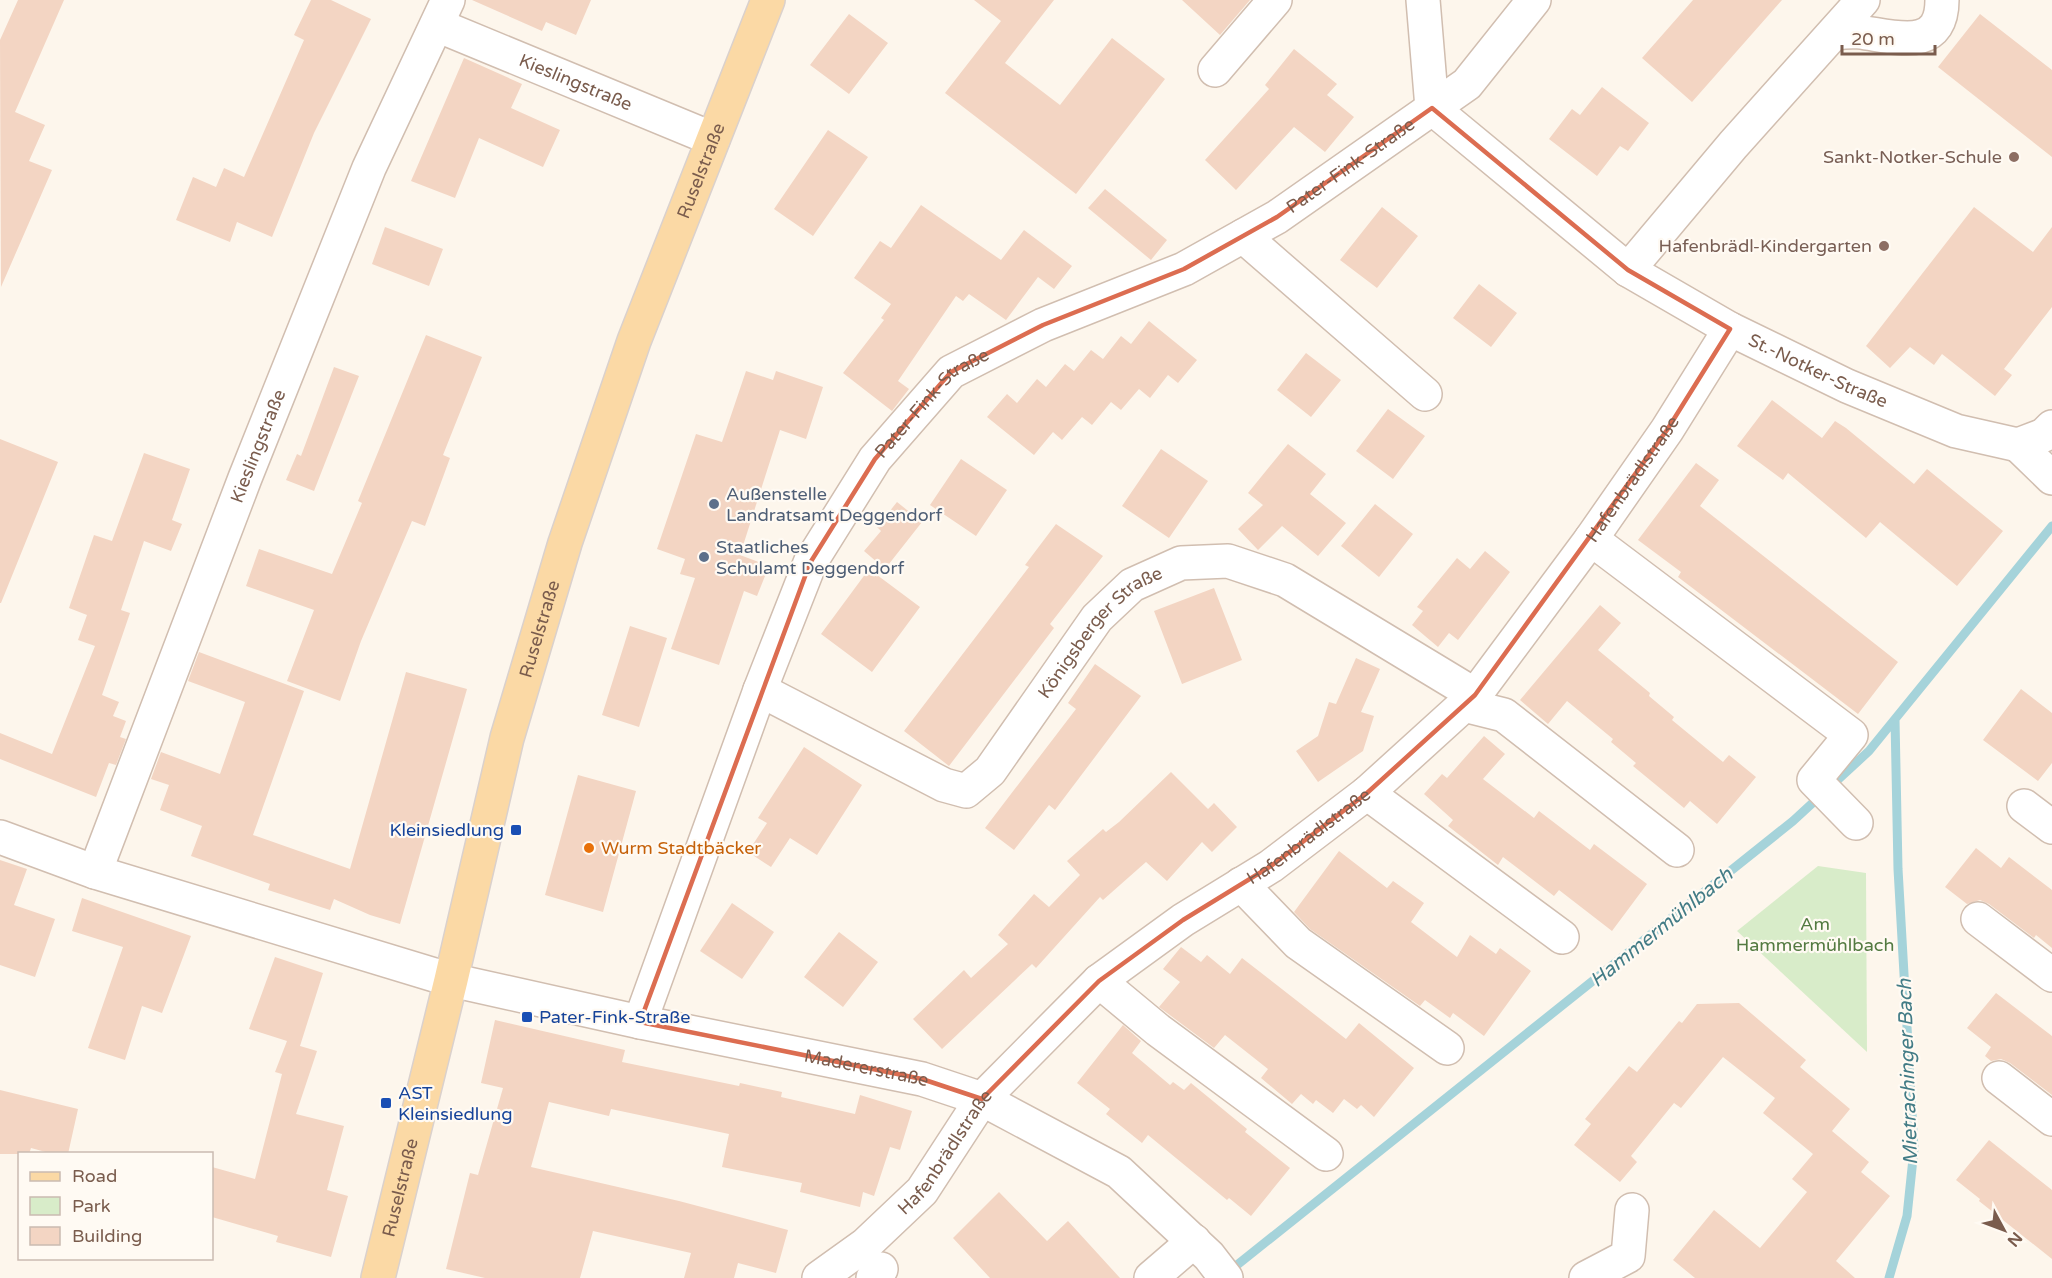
<svg xmlns="http://www.w3.org/2000/svg" width="2052" height="1278" viewBox="0 0 2052 1278" font-family="'Varela Round',sans-serif">
	<rect width="100%" height="100%" fill="#fdf6ec"/>
	<path fill="#d8ecc9" d="M1818,866L1866,873L1867,1052L1737,931Z"/>
	<g fill="none" stroke-linecap="round" stroke-linejoin="round">
		<path stroke="#a5d3da" stroke-width="9" d="M1227,1273L1793,821L1869,751L2052,526
			M1889,1278L1907,1216L1914,1149L1898,869L1895,719"/>
	</g>
	<path fill="#f3d5c3" d="M18,0H64L15,112L45,125L29,161L52,170L1,287L0,40Z
		M311,0H331L371,19L314,133L272,237L237,222L230,242L176,220L193,177L216,187L224,168L244,177L304,40L294,35Z
		M472,0H591L576,35L546,22L542,31Z
		M974,0H1054L1005,63L1060,105L1112,38L1165,79L1076,194L945,93L1001,21Z
		M1182,0H1250L1220,35Z
		M1693,0H1782L1692,102L1642,58Z
		M849,14L888,43L849,94L810,65Z
		M1980,14L2052,70V157L1938,67Z
		M1294,49L1337,84L1327,95L1354,117L1325,152L1294,127L1236,190L1205,160L1269,89L1265,85Z
		M464,58L522,84L511,108L560,130L543,167L479,138L455,198L411,181Z
		M1602,87L1649,123L1628,151L1620,146L1597,176L1549,139L1572,109L1580,115Z
		M828,130L868,157L813,236L774,209Z
		M1105,189L1167,240L1151,260L1088,208Z
		M921,205L1001,260L1024,230L1072,266L1054,289L1038,277L1006,320L969,294L963,301L956,296L898,381L909,389L892,411L843,373L884,320L881,318L891,304L854,278L880,241L891,248Z
		M1382,207L1418,236L1377,288L1340,260Z
		M1974,207L2033,252L2052,227V307L2004,369L2012,375L1995,396L1942,354L1934,365L1910,347L1890,368L1866,346Z
		M385,227L443,249L429,286L372,264Z
		M1479,284L1517,313L1491,347L1453,318Z
		M1149,321L1197,360L1178,383L1168,375L1150,398L1139,389L1121,410L1111,402L1092,425L1082,417L1062,440L1053,432L1034,455L987,417L1007,394L1017,403L1037,379L1046,387L1065,364L1074,371L1091,350L1103,359L1121,336L1131,344Z
		M426,335L482,357L443,455L450,458L425,526L412,521L361,641L340,701L287,681L314,610L246,586L259,549L332,574L362,503L358,501Z
		M1306,353L1341,380L1311,417L1277,390Z
		M334,367L359,376L314,491L286,480L297,454L301,456Z
		M746,371L773,380L776,371L823,387L806,439L780,430L740,555L769,566L757,596L744,591L719,665L671,649L695,578L680,574L685,559L657,549L696,434L722,442Z
		M1772,400L1822,438L1835,421L1846,428L1914,484L1927,469L2003,531L1957,586L1880,522L1866,538L1788,473L1783,480L1737,446Z
		M1388,409L1425,436L1393,479L1356,451Z
		M0,439L58,462L1,603H0Z
		M1288,444L1326,474L1310,494L1346,523L1318,556L1282,526L1258,550L1238,529L1263,505L1248,493Z
		M1161,449L1208,481L1169,538L1122,506Z
		M144,453L190,469L172,520L182,524L171,551L144,541L121,610L130,613L102,695L119,702L113,716L126,721L120,737L126,739L116,765L109,763L96,797L0,759V733L52,754L95,646L78,640L87,615L69,608L94,535L112,541Z
		M961,459L1007,490L976,536L930,505Z
		M1696,463L1719,480L1700,506L1898,662L1858,714L1678,577L1681,572L1638,540Z
		M897,502L922,522L885,569L864,551L881,531L877,527Z
		M1375,504L1413,534L1379,577L1341,546Z
		M1056,524L1103,556L1050,624L1054,628L949,766L904,731L1029,567L1025,565Z
		M1485,551L1510,572L1458,640L1449,633L1438,647L1412,625L1423,611L1417,607L1457,558L1470,569Z
		M869,569L920,607L872,672L821,634Z
		M1214,588L1242,660L1182,684L1154,611Z
		M1600,605L1621,623L1598,650L1650,693L1649,696L1674,717L1672,720L1723,762L1729,755L1756,777L1717,824L1690,801L1684,808L1633,766L1636,763L1611,742L1613,739L1567,701L1548,724L1520,700Z
		M630,626L667,638L639,727L602,715Z
		M199,652L304,691L253,835L350,869L406,672L467,689L400,924L370,915L334,899L330,910L268,890L270,884L191,856L202,826L160,810L169,785L151,779L161,752L220,774L245,702L188,681Z
		M1356,658L1380,669L1361,712L1374,716L1363,751L1318,782L1296,751L1318,736L1329,702L1336,704Z
		M1095,664L1141,696L1055,810L1049,805L1014,850L985,828L1076,709L1068,703Z
		M2021,689L2052,713V763L2038,781L1983,740Z
		M1484,736L1505,754L1483,779L1534,818L1539,811L1590,850L1594,844L1647,884L1612,931L1559,890L1554,896L1503,857L1498,865L1448,826L1453,820L1424,794L1442,774L1447,778Z
		M804,747L862,785L817,855L790,838L771,867L748,852L767,823L758,818Z
		M1171,772L1208,809L1214,803L1237,827L1212,852L1202,842L1167,881L1146,862L1103,900L1100,897L1036,968L1032,964L942,1049L913,1019L964,970L971,978L1008,944L998,935L1034,894L1049,907L1080,875L1067,861L1103,829L1106,832L1119,822Z
		M578,775L636,791L603,912L545,895Z
		M1976,848L2001,868L2009,857L2052,890V948L2036,935L2034,938L1989,904L1980,900L1967,904L1945,887Z
		M1339,851L1387,888L1393,881L1424,903L1411,922L1457,957L1470,935L1496,954L1500,948L1531,971L1484,1036L1453,1013L1450,1018L1425,1000L1420,1006L1310,929L1294,912Z
		M0,860L27,869L14,905L55,919L35,977L0,965Z
		M82,898L191,936L162,1013L142,1006L125,1060L88,1048L123,947L72,931Z
		M732,903L774,932L742,979L700,951Z
		M839,932L878,962L843,1007L804,977Z
		M1181,947L1201,962L1207,955L1230,974L1242,958L1346,1039L1359,1023L1414,1068L1374,1117L1361,1105L1357,1109L1344,1099L1333,1113L1316,1100L1313,1104L1301,1094L1292,1104L1261,1078L1268,1069L1225,1035L1214,1048L1159,1007L1180,982L1163,969Z
		M275,957L323,973L300,1046L317,1051L296,1114L344,1126L327,1190L348,1196L331,1257L276,1242L278,1236L212,1217V1167L255,1179L282,1074L275,1072L287,1041L249,1029Z
		M1996,993L2052,1036V1095L2010,1063L2001,1059L1991,1061L1985,1056L1991,1047L1967,1028Z
		M1739,1003L1806,1060L1800,1067L1850,1109L1832,1131L1869,1162L1861,1172L1890,1196L1836,1261L1855,1278H1695L1673,1260L1714,1210L1760,1248L1807,1192L1792,1179L1813,1154L1763,1113L1775,1098L1723,1057L1681,1108L1674,1103L1631,1156L1637,1162L1620,1182L1574,1145L1591,1124L1585,1119L1629,1066L1637,1072L1679,1021L1682,1023L1697,1004Z
		M495,1020L625,1050L622,1062L739,1086L740,1083L782,1092L781,1097L855,1114L860,1095L912,1111L900,1150L890,1147L874,1196L863,1192L860,1207L800,1192L802,1183L722,1167L729,1134L611,1109L609,1116L549,1102L531,1167L679,1201L788,1230L776,1273L738,1263L734,1278H684L691,1253L593,1231L580,1278H485L446,1269L470,1173L478,1175L503,1088L481,1083Z
		M1123,1025L1141,1041L1132,1053L1170,1085L1173,1082L1184,1090L1191,1083L1247,1129L1245,1132L1290,1168L1251,1216L1229,1198L1227,1200L1148,1135L1142,1143L1106,1114L1110,1109L1077,1083Z
		M0,1090L78,1109L68,1154H53L31,1148L29,1154H0Z
		M1989,1140L2052,1190V1259L1979,1201L1980,1199L1956,1180Z
		M999,1192L1047,1241L1068,1221L1120,1278H990L953,1238Z"/>
	<g fill="none" stroke-linecap="round" stroke-linejoin="round">
		<defs>
			<g id="minor">
				<path id="s1" d="M1423,0L1432,108L1628,270L1730,329L1847,386L1956,431L2018,445L2044,435L2052,427"/>
				<path id="s2" d="M437,25L713,139"/>
				<path d="M1835,33C1843,32 1851,31 1859,32C1893,36 1942,54 1942,0"/>
				<path d="M1215,70L1275,0"/>
				<path d="M1243,236L1425,394"/>
				<path d="M1628,270L1733,145L1863,0"/>
				<path d="M2018,445L2052,478"/>
				<path d="M1591,539L1851,735L1814,780L1856,823"/>
				<path id="s3" d="M760,690L944,785L966,791L990,771L1097,618L1132,585L1181,563L1228,561L1285,580L1475,695"/>
				<path d="M1464,705L1504,715L1677,850"/>
				<path d="M1367,793L1562,937"/>
				<path d="M2024,806L2052,827"/>
				<path id="s4" d="M0,837L95,872L451,980L640,1022L922,1079L982,1099L1119,1172L1209,1256L1226,1278"/>
				<path id="s5" d="M95,872L245,478L369,168L448,0"/>
				<path d="M1241,884L1298,943L1447,1048"/>
				<path d="M1978,919L2052,975"/>
				<path d="M1099,981L1158,1030L1326,1154"/>
				<path id="s6" d="M640,1022L760,690L810,563L875,459L951,372L1043,325L1184,269L1277,217L1467,84L1534,0"/>
				<path d="M1999,1078L2052,1119"/>
				<path id="s7" d="M819,1278L865,1245L922,1191L982,1099L1099,981L1183,920L1271,866L1367,793L1475,695L1591,539L1667,430L1730,329"/>
				<path d="M873,1278L881,1269"/>
				<path d="M1151,1278L1194,1241"/>
				<path d="M1586,1278L1628,1256L1632,1210"/>
			</g>
			<g id="major">
				<path id="s8" d="M378,1278L451,980L507,738L565,543L634,341L768,0"/>
			</g>
		</defs>
		<use href="#minor" stroke="#d1beb0" stroke-width="36"/>
		<use href="#major" stroke="#dad1cd" stroke-width="36"/>
		<use href="#minor" stroke="#fff" stroke-width="33"/>
		<use href="#major" stroke="#fbd9a5" stroke-width="33"/>
	</g>
	<path fill="none" stroke="#dc6d51" stroke-width="4.5" stroke-linejoin="round" d="M1432,108L1628,270L1730,329L1667,430L1475,695L1367,793L1271,866L1183,920L1099,981L982,1099L922,1079L640,1022L810,563L875,459L951,372L1043,325L1184,269L1277,217Z"/>
	<g fill="#8d6e63" stroke="#fffaf3" stroke-width="2">
		<circle cx="2014" cy="157" r="6"/>
		<circle cx="1884" cy="246" r="6"/>
	</g>
	<g fill="#5c6f8a" stroke="#fffaf3" stroke-width="2">
		<circle cx="714" cy="504" r="6"/>
		<circle cx="704" cy="557" r="6"/>
	</g>
	<g fill="#1a4fb4" stroke="#fffaf3" stroke-width="2">
		<rect x="510" y="824" width="12" height="12" rx="3"/>
		<rect x="521" y="1011" width="12" height="12" rx="3"/>
		<rect x="380" y="1097" width="12" height="12" rx="3"/>
	</g>
	<circle fill="#e8710a" stroke="#fffaf3" stroke-width="2" cx="589" cy="848" r="6"/>
	<g text-anchor="middle" stroke-width="4.5" stroke-linejoin="round" paint-order="stroke">
		<g font-size="18" fill="#7a5c4d" stroke="#fffaf3">
			<text dy="6" stroke="none"><textPath href="#s2" startOffset="150">Kieslingstraße</textPath></text>
			<text dy="6" stroke="none"><textPath href="#s6" startOffset="1179">Pater-Fink-Straße</textPath></text>
			<text dy="6" stroke="none"><textPath href="#s8" startOffset="1155">Ruselstraße</textPath></text>
			<text dy="6" stroke="none"><textPath href="#s1" startOffset="578">St.-Notker-Straße</textPath></text>
			<text dy="6" stroke="none"><textPath href="#s6" startOffset="693">Pater-Fink-Straße</textPath></text>
			<text dy="6" stroke="none"><textPath href="#s5" startOffset="456">Kieslingstraße</textPath></text>
			<text dy="6" stroke="none"><textPath href="#s7" startOffset="1152">Hafenbrädlstraße</textPath></text>
			<text dy="6" stroke="none"><textPath href="#s8" startOffset="669">Ruselstraße</textPath></text>
			<text dy="6" stroke="none"><textPath href="#s3" startOffset="440">Königsberger Straße</textPath></text>
			<text dy="6" stroke="none"><textPath href="#s7" startOffset="666">Hafenbrädlstraße</textPath></text>
			<text dy="6" stroke="none"><textPath href="#s4" startOffset="898">Madererstraße</textPath></text>
			<text dy="6" stroke="none"><textPath href="#s7" startOffset="180">Hafenbrädlstraße</textPath></text>
			<text dy="6" stroke="none"><textPath href="#s8" startOffset="93">Ruselstraße</textPath></text>
		</g>
		<g font-size="18" fill="#785e54" stroke="#fffaf3" text-anchor="end">
			<text x="2002" y="163">Sankt-Notker-Schule</text>
			<text x="1872" y="252">Hafenbrädl-Kindergarten</text>
		</g>
		<g font-size="18" fill="#4e5e75" stroke="#fffaf3" text-anchor="start">
			<text x="726" y="500">Außenstelle<tspan x="726" dy="21">Landratsamt Deggendorf</tspan></text>
			<text x="716" y="553">Staatliches<tspan x="716" dy="21">Schulamt Deggendorf</tspan></text>
		</g>
		<g font-size="18" fill="#164399" stroke="#fffaf3" text-anchor="start">
			<text x="504" y="836" text-anchor="end">Kleinsiedlung</text>
			<text x="539" y="1023">Pater-Fink-Straße</text>
			<text x="398" y="1099">AST<tspan x="398" dy="21">Kleinsiedlung</tspan></text>
		</g>
		<g font-size="18" fill="#c56008" stroke="#fffaf3" text-anchor="start">
			<text x="601" y="854">Wurm Stadtbäcker</text>
		</g>
		<g font-size="18" fill="#537a41" stroke="#fffaf3">
			<text x="1815" y="930">Am<tspan x="1815" dy="21">Hammermühlbach</tspan></text>
		</g>
		<g font-size="20" font-style="italic" fill="#437c86" stroke="#fffaf3">
			<text transform="translate(1661 927) rotate(-39)" y="7">Hammermühlbach</text>
			<text transform="translate(1907 1072) rotate(-92)" y="7">Mietrachinger Bach</text>
		</g>
	</g>
	<rect x="18" y="1152" width="195" height="108" fill="#fffaf3" stroke="#cabbb1" stroke-width="1.5"/>
	<rect x="30" y="1172" width="30" height="9" fill="#fbd9a5" stroke="#cabbb1" stroke-width="1.5"/>
	<text x="72" y="1182" font-size="18" fill="#7a5c4d">Road</text>
	<rect x="30" y="1197" width="30" height="18" fill="#d8ecc9" stroke="#cabbb1" stroke-width="1.5"/>
	<text x="72" y="1212" font-size="18" fill="#7a5c4d">Park</text>
	<rect x="30" y="1227" width="30" height="18" fill="#f3d5c3" stroke="#cabbb1" stroke-width="1.5"/>
	<text x="72" y="1242" font-size="18" fill="#7a5c4d">Building</text>
	<g transform="translate(2004 1230) rotate(131)" stroke="#fffaf3" stroke-width="4.5" paint-order="stroke">
	<path d="M0-4.5L10 22L0 15L-10 22Z" fill="#7a5c4d"/>
	<text y="-9" font-size="16" font-weight="bold" text-anchor="middle" fill="#7a5c4d">N</text>
	</g>
	<path d="M1842 45v9h93v-9" fill="none" stroke="#7a5c4d" stroke-width="3"/>
	<text x="1851" y="45" font-size="18" fill="#7a5c4d" stroke="#fffaf3" stroke-width="4.5" paint-order="stroke">20 m</text>
</svg>
